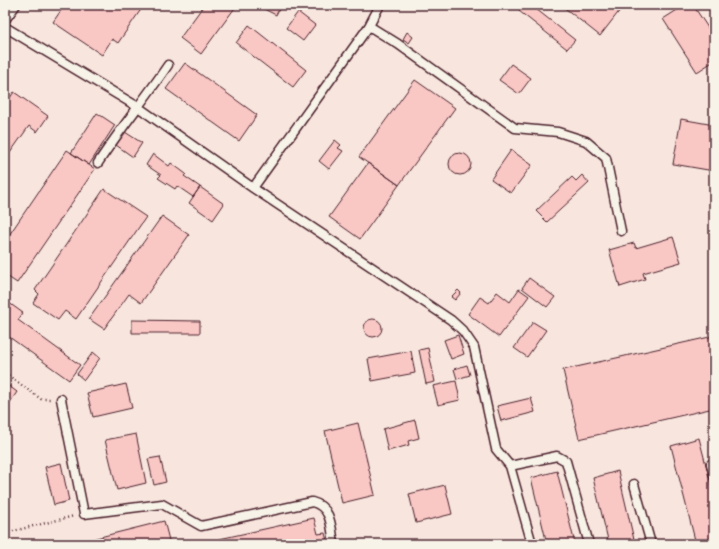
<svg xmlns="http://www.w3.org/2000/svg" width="719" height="549" viewBox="0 0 719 549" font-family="'Playpen Sans',sans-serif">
	<rect width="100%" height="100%" fill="#f7f3e8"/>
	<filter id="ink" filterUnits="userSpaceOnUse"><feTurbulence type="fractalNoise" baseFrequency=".025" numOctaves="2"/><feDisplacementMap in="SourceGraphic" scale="8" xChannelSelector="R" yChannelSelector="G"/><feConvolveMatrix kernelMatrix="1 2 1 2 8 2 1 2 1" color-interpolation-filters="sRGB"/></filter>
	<g filter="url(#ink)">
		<path fill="#f8e6de" d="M5,5H714V544H5Z"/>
		<path fill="#f9c8c5" stroke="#4a1f2b" d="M62,5H144L118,43L112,39L102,55L53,22L64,6Z
			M204,5H237L201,54L180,38Z
			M256,5H281L276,15Z
			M524,5H531L575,40L567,49L519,11Z
			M561,5H624L600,36Z
			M685,5H693L714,37V61L697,72L663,19Z
			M298,12L315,25L303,41L286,28Z
			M249,25L306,70L293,87L236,43Z
			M407,32L413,37L409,43L403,39Z
			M185,63L257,115L239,141L166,89Z
			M511,64L531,78L519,94L499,80Z
			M415,80L455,108L399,185L359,157Z
			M14,92L48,116L37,132L29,126L5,160V105Z
			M97,113L115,125L89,165L71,153Z
			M681,119L714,125V171L673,164Z
			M125,132L142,143L133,157L116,145Z
			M335,140L341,145L338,148L343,151L329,169L319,161Z
			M67,150L95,169L17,283L5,275V241Z
			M511,150L532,165L511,193L491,179Z
			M449 164a11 11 0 1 1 22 0a11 11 0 1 1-22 0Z
			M153,154L169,166L171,163L178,168L186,174L184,176L200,187L193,197L177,186L175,189L158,178L161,175L146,165Z
			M368,163L399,185L360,239L329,217Z
			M582,175L589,183L547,222L536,211L572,177L576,181Z
			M200,187L224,204L213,220L189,203Z
			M104,189L146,217L76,319L65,311L58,320L33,303L39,294L35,290Z
			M162,216L189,235L141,303L129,294L104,329L89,319Z
			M673,237L681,262L643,273L645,279L620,287L609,250L634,243L636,248Z
			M529,278L555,297L547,307L522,288Z
			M519,289L529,296L499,337L468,314L480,297L489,303L497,292L510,302Z
			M458,290L461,293L455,300L451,297Z
			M5,300L23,313L18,320L80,365L69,380L5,334Z
			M364 328a9 9 0 1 1 18 0a9 9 0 1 1-18 0Z
			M132,320L200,321V333H132Z
			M533,322L546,330L527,357L514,348Z
			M458,335L464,354L451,359L444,340Z
			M714,336V408L579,439L563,370Z
			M428,348L435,382L426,384L419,350Z
			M411,351L415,373L372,381L368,359Z
			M93,352L100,358L84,380L77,374Z
			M467,365L470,375L457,379L454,369Z
			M456,381L460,400L438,405L433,386Z
			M5,383L17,392L5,410Z
			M126,384L132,408L93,417L87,393Z
			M531,398L535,412L501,421L497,406Z
			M415,420L419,438L408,441L409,445L388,451L383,429Z
			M358,423L375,495L342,503L325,431Z
			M136,434L146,483L117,490L105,440Z
			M699,438L714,496V544H696L671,446Z
			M160,457L166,482L154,485L148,459Z
			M61,463L69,501L54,505L45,467Z
			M557,471L575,544H547L531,478Z
			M618,471L635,544H609L593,478Z
			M445,485L452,514L416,523L409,494Z
			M314,518L318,534L325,533L327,541L313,544H217L215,540Z
			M164,521L170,544H72Z"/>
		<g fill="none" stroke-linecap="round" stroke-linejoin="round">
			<defs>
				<path id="lane" d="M5,20L16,5
					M369,26L380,5
					M5,27L138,107L253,188L451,320L463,331L474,347L496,449L510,466L532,544
					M98,163C120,129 145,99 168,65
					M253,188L369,26L398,44L515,128L558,132L586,141L606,158L621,231
					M61,399L84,514L162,504L201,526L312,502C332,507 331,527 334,544
					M711,464L714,476
					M510,466L557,456L566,461L589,544
					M634,484L651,544"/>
			</defs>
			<use href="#lane" stroke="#4a1f2b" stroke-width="11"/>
			<path stroke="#4a1f2b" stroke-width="2.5" stroke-dasharray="1 3" stroke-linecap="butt" d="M5,373L41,399H52
				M5,533L74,516"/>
			<use href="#lane" stroke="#f7f3e8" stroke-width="8"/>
		</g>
	</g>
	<rect width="719" height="549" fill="none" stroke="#f7f3e8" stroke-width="20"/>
	<rect x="10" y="10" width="699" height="529" fill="none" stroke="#4a1f2b" stroke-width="1.5" filter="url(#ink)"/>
</svg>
